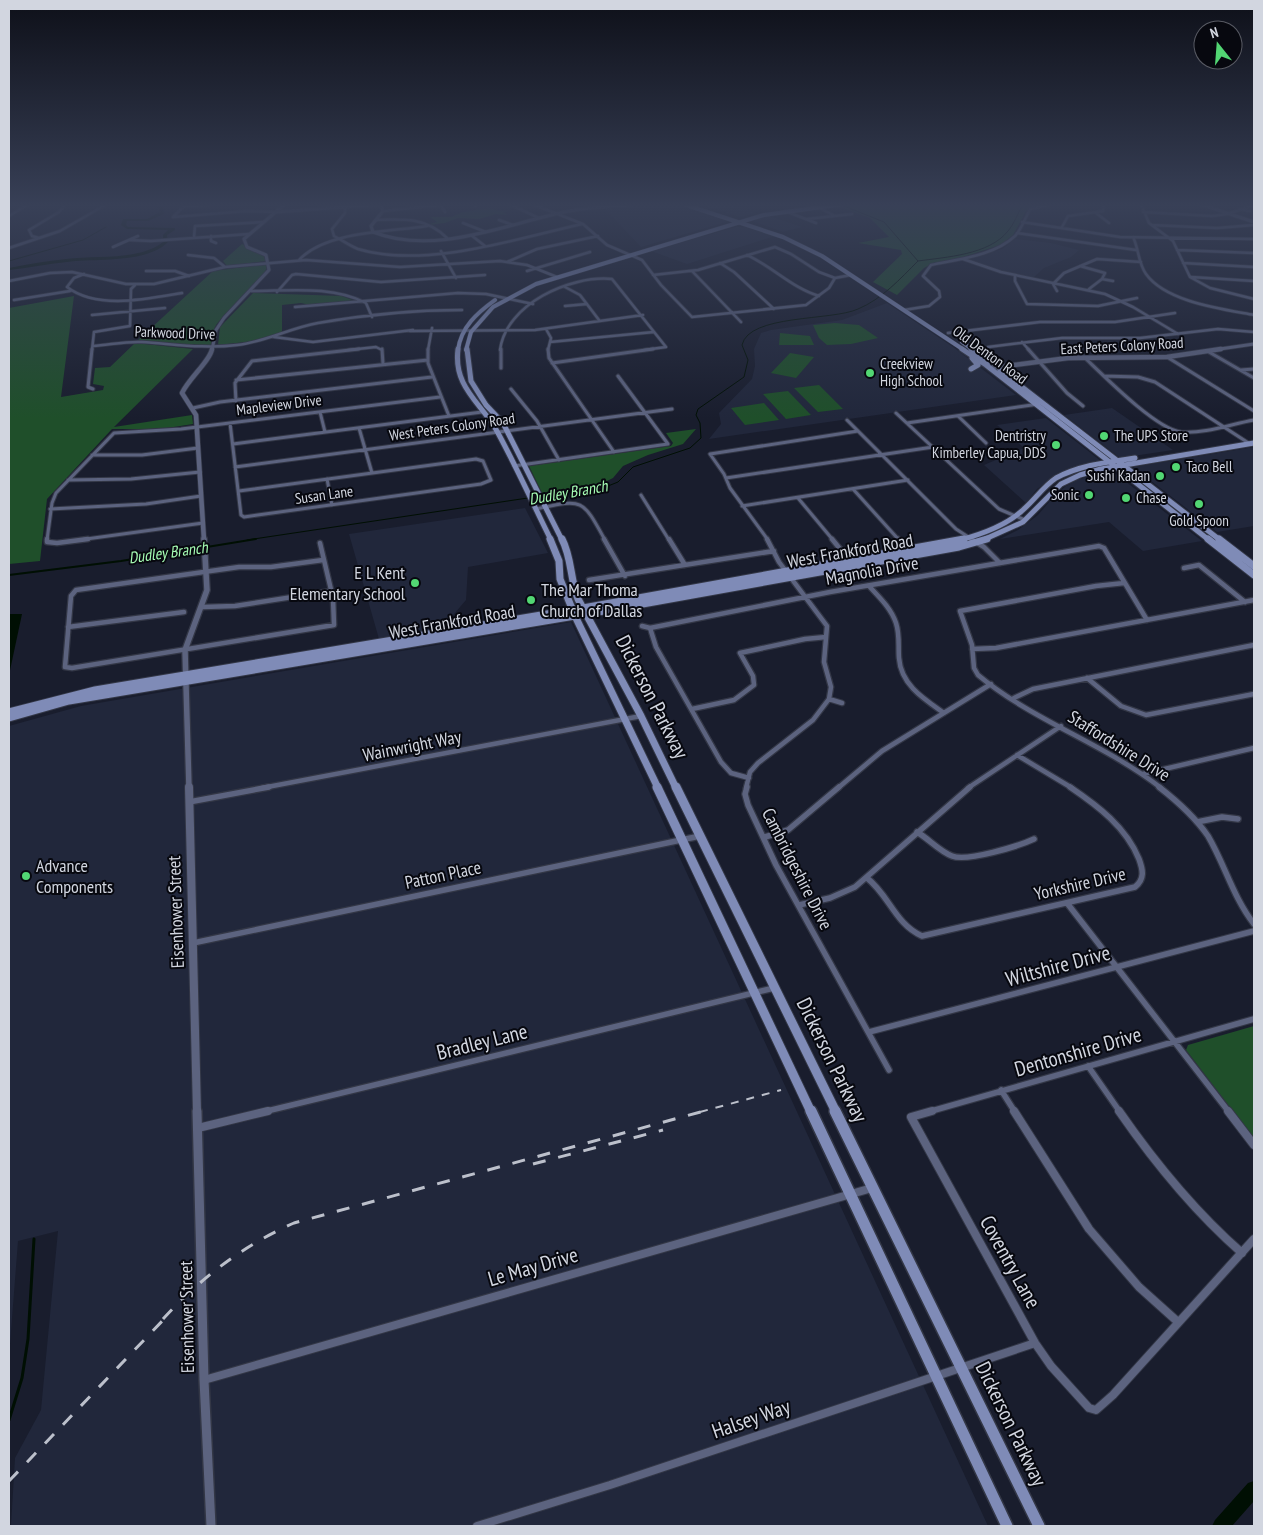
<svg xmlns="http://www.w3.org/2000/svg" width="1263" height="1535" viewBox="0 0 1263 1535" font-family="'PT Sans Narrow',sans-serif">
	<rect width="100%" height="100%" fill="#191d2d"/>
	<path fill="#21273b" d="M644,204H676L724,219L726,222L641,247L604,208Z
		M699,204H730L756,213L740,217Z
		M769,216L802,227L783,232L752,221Z
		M736,227H745L775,236L687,264L651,251Z
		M1015,239L1051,243L1079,250L1071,257L1044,268L1033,278L997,270L968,259L1002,249Z
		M887,303L953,347L1016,395L709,439L721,424L719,413L752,379L755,366L754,349L761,333L771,330L842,320Z
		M1112,408L1173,450L1120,458L1064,415Z
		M1046,418L1101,461L1076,467L1056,476L1037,489L1026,503L984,465L1024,448L997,425Z
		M1254,447V526L1217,532L1133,467Z
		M1112,471L1202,541L1143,551L1109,522L1000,539L1018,530L1038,515L1055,495L1066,486L1079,479Z
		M525,508L548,553L468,567L466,600L442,628L379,639L349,534Z
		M571,622L988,1526H11L15,1458L41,1410L58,1231L18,1241L9,1357V726L81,706Z"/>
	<path fill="#1f4f2a" d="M859,204H1029L1033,207L1026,211L1013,235L1000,245L957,259L933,263L924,268L897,295L873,282L902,254L901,250L858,243L889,237L870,218L838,206Z
		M489,208L500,211L516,210L503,212L507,215L496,214L479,219L458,218L445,223L426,225L437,222L430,217H451L463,212Z
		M242,244L263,255L266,261L227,266L223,261Z
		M267,264C268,281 225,310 215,327C212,333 213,339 211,346L137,341L213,271Z
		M253,293L342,296L355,301L310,305L301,303L282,305V332L255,341L218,345L220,327Z
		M74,296L61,397L103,390L104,386L93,384L95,368L110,367L135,343L193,349L114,427L192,415L193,424L161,429H112L47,499L40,561L9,564V308Z
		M835,323L859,325L878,338L851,344L827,345L819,338L813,325Z
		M780,333L810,336L814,345H779Z
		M790,353L814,357L796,378L771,373Z
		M819,385L843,409L818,412L794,388Z
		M788,391L811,415L786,419L763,394Z
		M764,403L779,420L745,425L731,408Z
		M696,429L683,444L648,455L623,466L613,478L605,482L543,495L529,466L671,446L673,443L666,433Z
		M1254,1026V1139L1186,1050L1188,1045Z"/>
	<path fill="#000f03" d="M9,614H22L9,675Z"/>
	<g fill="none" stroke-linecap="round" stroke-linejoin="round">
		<path stroke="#000f03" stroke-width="1" d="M9,261L83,240L106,227
			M918,261C946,257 989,255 1008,231C1014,224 1018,213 1023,204
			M247,540L608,486L618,482L633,467L690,448L701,438L700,423L696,415L698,409L744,377L748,360L742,345C749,314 832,321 858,309C882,299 900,279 918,261L884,222L844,206"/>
		<path stroke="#000f03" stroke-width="2" d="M9,575L121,561L256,539"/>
		<path stroke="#000f03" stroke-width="3" d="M9,1420L22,1378L28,1339L34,1239"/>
		<path fill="#000f03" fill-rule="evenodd" d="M154,204H160L163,208L164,214L148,221H127L126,225L128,227L175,228V230L167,235L168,242C146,264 96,258 67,262C47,264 28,268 9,270V268C28,264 47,261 66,259C96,255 139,261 163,242V235L168,230L127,229L121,225L123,219H147L160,212L159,209Z
			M1254,1481V1501L1232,1526H1212L1215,1520L1248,1483Z"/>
		<defs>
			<path id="minor-far4" d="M440,204L445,212
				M473,204L475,206
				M509,204L539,218
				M532,204L583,224L607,245L642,260L661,285L692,317L806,305L829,288L835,278L851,275
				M755,204H767
				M1141,204L1149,223L1173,241L1190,277L1210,288L1254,299
				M1179,204H1198
				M818,207L833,215
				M345,208V213L332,229L334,236C342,240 350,246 358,249C425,269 515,239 582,224
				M1239,209L1250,211
				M383,211L441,205
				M785,211L816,223
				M1143,212L1212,216L1227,214L1254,205
				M1096,213L1109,223
				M9,216L29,204
				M173,217L247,211L276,212
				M173,217L183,207L216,204
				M807,219L852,214
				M376,220C403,219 426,217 447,238
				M499,220L513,225
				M1022,222L1120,237L1254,239
				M463,223L486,232
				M1152,225L1217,228L1254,225
				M1062,227L1068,216L1103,211L1104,204
				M1017,233L1136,250
				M471,235L485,246
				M211,236V241L216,243
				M194,237L195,226L264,222
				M1133,237C1139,249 1138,263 1146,274C1166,302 1222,309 1254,315
				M39,238L32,236L29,230L59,212L66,204
				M130,240L151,241L249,234
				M113,247L138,236
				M9,248L60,231L107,204
				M1177,250L1254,253
				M441,251L456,278
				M188,255L214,258L225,267
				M747,255C773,267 792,288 819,296
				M963,259L1001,272L1105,294L1133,307L1178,334
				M299,260C326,231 389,232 427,226
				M507,262L537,249L598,236
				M720,263L734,272L774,309
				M1183,263L1254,267
				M1080,266L1105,273L1102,279L1089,289
				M146,271H175L189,276
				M527,271L590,252
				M692,271L741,322
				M84,274L74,278L67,287C97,310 147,299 182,293
				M653,275L698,270L775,247L791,254L819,272L835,278
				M1015,275V281L1027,304L1098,306L1137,298
				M1191,277L1254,281
				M1102,279L1113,281
				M9,281L50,273L72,272L126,284H154L225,267L306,260L400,267L500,261L527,265L557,277
				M565,287L580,295L599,320
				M251,291C288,291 332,285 366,303L372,317
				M1057,291L1053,284L1064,273L1097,259L1141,262
				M277,292L292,275L296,274L381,282L485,275
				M14,300L70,291
				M565,306L587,304
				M295,307L458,293L486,294L533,304
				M904,310L929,306L940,297L939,291L923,276L931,265C958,259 994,256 1015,236C1021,230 1026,217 1030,209L1053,204
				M92,315L165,308
				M546,329L551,338L548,350
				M410,331L535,330L643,315
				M948,333L1040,322H1115L1175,313
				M274,337L313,342L413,330
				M550,342L654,332
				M1022,342L1029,350
				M93,346C109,345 126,341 142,342C174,344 205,349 237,345C265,342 290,328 318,323C364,315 416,310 462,310
				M988,347L1062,338H1140L1218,329L1254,332
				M92,350L94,332L130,326L131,289L135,285
				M348,350L376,347L382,350
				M428,350L432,328
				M500,350C506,304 570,275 612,279L666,347L644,350"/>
			<path id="minor-far3" d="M92,349L88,387L93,389
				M382,349L383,364
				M428,349V363L449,416
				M501,349V368
				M548,349L549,358L614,452
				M1028,349L1067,393L1083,406
				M1209,352L1254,378
				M1084,357C1104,376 1156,429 1181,432C1205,434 1231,424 1254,420
				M1167,357L1254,411
				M552,363L653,349
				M1241,370L1254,369
				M1104,376L1138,377L1155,382L1250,444
				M236,380L428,360
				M511,389L537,421L559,460
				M236,401L235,383L252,361L359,349
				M193,408L220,402L432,377
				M320,412L325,432
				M896,413L999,509L1025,520
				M958,416L986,443
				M847,420L956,529L973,540
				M230,423L241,515L244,517L481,484L491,480L483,461L476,459L239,491
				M907,423L1039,404
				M359,428L372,473
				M233,444L482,412
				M92,455H142L198,448
				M514,466L668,444L618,376
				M235,467L672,409
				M726,478L933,447
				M327,479L332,505
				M68,480L131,479L200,472
				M853,489L899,540
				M641,495L669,540
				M798,498L833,540
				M742,506L908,480
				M50,509L146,504L201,496
				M536,509C583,499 582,498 605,540
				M47,540L52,503L56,493L114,433L181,429L440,397
				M79,540L203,523
				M768,540L730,488L724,474L710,454L858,431"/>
			<path id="minor-far2" d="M47,539V542L57,543L88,539
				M604,539L625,576
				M669,539L685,565
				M832,539L849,560
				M898,539L908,550
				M971,539L984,547L1000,563
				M320,543L333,598L334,625L72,668L65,667L71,596L76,590L239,567H271L323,560
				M1184,568L1199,565L1245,602
				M589,580L774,551
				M1124,583L1096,586L960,611L972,645L974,668L978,675C1033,721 1105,744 1161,788
				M869,586C879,597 891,608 896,623C900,635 898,646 899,658C901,685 924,699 944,713
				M203,607L235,606L331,591
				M642,626L650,628
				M68,627L184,612
				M650,628L830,592L1099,546L1104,548L1147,620
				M650,628L656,647L721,762L731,773L749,778
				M972,649L996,648L1254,600
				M1087,678L1121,706L1146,715L1254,694
				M1014,698L1033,689L1254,645
				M829,699L842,703
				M692,709L734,700L754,685L753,676L740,653L805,639L826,637
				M1017,755L1072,788
				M1143,774L1254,748
				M262,788L641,716
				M746,788L750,772L758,763L813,720L829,699L831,687L824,662L827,626L779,562L767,539
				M838,788L882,751L991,684
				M968,788L1061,726"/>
			<path id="minor-far1" d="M747,787L745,794L748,805L776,865L889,1070
				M1159,787C1177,801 1195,817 1208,836C1225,865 1233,897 1254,924
				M189,802L269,787
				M1197,822L1222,817L1238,819
				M917,832C929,839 939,851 952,856C967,862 1019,846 1034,839
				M765,837L788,830L839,787
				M867,878C889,895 895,924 922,936L1135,887C1145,879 1143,870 1139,859C1126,827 1098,806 1070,787
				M1067,903L1229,1112
				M799,905L830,898L855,887L970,787
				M193,943L700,836
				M869,1032L1254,931
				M1088,1066L1120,1112
				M1001,1090L1015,1112
				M263,1112L774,988
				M928,1112L1254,1019"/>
			<path id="minor" d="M932,1111L911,1117L1035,1343L1051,1366L1089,1408L1096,1410L1113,1395L1254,1239
				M1014,1111L1089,1229L1139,1287L1178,1322
				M1119,1111C1155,1163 1194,1211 1242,1253
				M1228,1111L1254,1145
				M198,1128L268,1111
				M204,1380L872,1188
				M477,1526L610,1485L1035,1343"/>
			<path id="tertiary-far4" d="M381,204L383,211L371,226L373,232C434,256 503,225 564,212C587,207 612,207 636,204
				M1200,204L1254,222
				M276,212L384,204
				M212,350L216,330L224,318L269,270L266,255L247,247L244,239L285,204
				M1213,350L1254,344"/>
			<path id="tertiary-far3" d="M990,368L1068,358L1167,357L1221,349
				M204,540L196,415L182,393C189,378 210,361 212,349"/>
			<path id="tertiary-far2" d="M189,788L185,650L207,590L204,539"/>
			<path id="tertiary-far1" d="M189,787L197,1112"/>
			<path id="tertiary" d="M197,1111L204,1380L211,1526"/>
			<path id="secondary-far4" d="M683,204L783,237L822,256L964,350
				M962,342L973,350
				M458,350C461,327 477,313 495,300
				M466,350L471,332L493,307L536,284L764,215L844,204"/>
			<path id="secondary-far3" d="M458,349C453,388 482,403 498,433C517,468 533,504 551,540
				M467,349L471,381L486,405L503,423L562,540
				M962,349L986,365L1209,540
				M971,349L989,362
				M971,369L978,365L972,358
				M1000,370L1220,540
				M960,540C983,534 1008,525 1025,508C1036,498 1044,486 1056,478C1080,465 1108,462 1135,458
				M983,540L1023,522L1061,484L1080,475L1101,469L1254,443"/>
			<path id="secondary-far2" d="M550,539L559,561L560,579L575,616L658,788
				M562,539C572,558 570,579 578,599L641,716L676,788
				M1208,539L1254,575
				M1219,539L1254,566
				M9,712L95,690L583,608L964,539
				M9,718L69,701L587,614L959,547L987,539"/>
			<path id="secondary-far1" d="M657,787L811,1112
				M676,787L836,1112"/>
			<path id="secondary" d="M811,1111L1007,1526
				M835,1111L1039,1526"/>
		</defs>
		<use href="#minor-far4" stroke="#333746" stroke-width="4"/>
		<use href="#minor-far3" stroke="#333746" stroke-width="5"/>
		<use href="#minor-far2" stroke="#333746" stroke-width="7"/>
		<use href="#minor-far1" stroke="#333746" stroke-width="8"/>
		<use href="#minor" stroke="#333746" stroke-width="10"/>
		<use href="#tertiary-far4" stroke="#333746" stroke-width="4.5"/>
		<use href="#tertiary-far3" stroke="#333746" stroke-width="6"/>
		<use href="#tertiary-far2" stroke="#333746" stroke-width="8"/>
		<use href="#tertiary-far1" stroke="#333746" stroke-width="10"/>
		<use href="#tertiary" stroke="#333746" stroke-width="12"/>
		<use href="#secondary-far4" stroke="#333746" stroke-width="5"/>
		<use href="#secondary-far3" stroke="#333746" stroke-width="7"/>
		<use href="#secondary-far2" stroke="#333746" stroke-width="9"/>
		<use href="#secondary-far1" stroke="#333746" stroke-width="11"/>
		<use href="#secondary" stroke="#333746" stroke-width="14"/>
		<use href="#minor-far4" stroke="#5c637f" stroke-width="2.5"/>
		<use href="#minor-far3" stroke="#5c637f" stroke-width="3"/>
		<use href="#minor-far2" stroke="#5c637f" stroke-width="4.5"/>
		<use href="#minor-far1" stroke="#5c637f" stroke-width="5.5"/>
		<use href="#minor" stroke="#5c637f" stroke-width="8"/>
		<use href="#tertiary-far4" stroke="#5c637f" stroke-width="3"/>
		<use href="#tertiary-far3" stroke="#5c637f" stroke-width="4.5"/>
		<use href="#tertiary-far2" stroke="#5c637f" stroke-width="5.5"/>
		<use href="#tertiary-far1" stroke="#5c637f" stroke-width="8"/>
		<use href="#tertiary" stroke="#5c637f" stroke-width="9"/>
		<use href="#secondary-far4" stroke="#7f8bb7" stroke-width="4"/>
		<use href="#secondary-far3" stroke="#7f8bb7" stroke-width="5"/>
		<use href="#secondary-far2" stroke="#7f8bb7" stroke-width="7"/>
		<use href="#secondary-far1" stroke="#7f8bb7" stroke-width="9"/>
		<use href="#secondary" stroke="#7f8bb7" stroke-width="11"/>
		<path stroke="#bcc0cb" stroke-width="2" stroke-dasharray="8 8" stroke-linecap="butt" d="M700,1112L781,1090"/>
		<path stroke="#bcc0cb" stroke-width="3" stroke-dasharray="13 13" stroke-linecap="butt" d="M533,1164L663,1130
			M163,1319C201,1278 242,1246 294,1223L704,1111
			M9,1481L168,1315"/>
	</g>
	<linearGradient id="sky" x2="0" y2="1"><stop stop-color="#0e1019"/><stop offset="0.49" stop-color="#384057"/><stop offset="1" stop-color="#384057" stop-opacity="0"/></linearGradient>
	<rect width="1263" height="419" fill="url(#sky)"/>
	<g fill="#52d673" stroke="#07080f" stroke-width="2">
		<circle cx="870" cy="373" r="5"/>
		<circle cx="1104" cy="436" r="5"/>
		<circle cx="1056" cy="445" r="5"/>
		<circle cx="1176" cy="467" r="5"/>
		<circle cx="1160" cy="476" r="5"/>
		<circle cx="1089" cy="495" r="5"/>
		<circle cx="1126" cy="498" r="5"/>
		<circle cx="1199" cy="504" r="5"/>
		<circle cx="415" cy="583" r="5"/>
		<circle cx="531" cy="600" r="5"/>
		<circle cx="26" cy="876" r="5"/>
	</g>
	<g text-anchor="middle" stroke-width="4" stroke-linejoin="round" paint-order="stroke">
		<g font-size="15" fill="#d2d6e0" stroke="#07080f">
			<text transform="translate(175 333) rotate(2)" y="5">Parkwood Drive</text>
			<text transform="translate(1122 346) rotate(-3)" y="5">East Peters Colony Road</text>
			<text transform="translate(990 355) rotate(36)" y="5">Old Denton Road</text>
			<text transform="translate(279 405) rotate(-7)" y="5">Mapleview Drive</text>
			<text transform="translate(452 427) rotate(-8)" y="5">West Peters Colony Road</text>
			<text transform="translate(324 495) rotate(-8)" y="5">Susan Lane</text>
		</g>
		<g font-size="15" fill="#d2d6e0" stroke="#07080f" text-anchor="start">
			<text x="880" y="369">Creekview<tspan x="880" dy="17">High School</tspan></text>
			<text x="1046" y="441" text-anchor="end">Dentristry<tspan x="1046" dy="17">Kimberley Capua, DDS</tspan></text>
			<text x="1114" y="441">The UPS Store</text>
			<text x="1186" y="472">Taco Bell</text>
			<text x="1150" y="481" text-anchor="end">Sushi Kadan</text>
			<text x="1079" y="500" text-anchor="end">Sonic</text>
			<text x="1136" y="503">Chase</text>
			<text x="1199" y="526" text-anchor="middle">Gold Spoon</text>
		</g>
		<g font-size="16" font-style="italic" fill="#a5fcb3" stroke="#07080f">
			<text transform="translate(568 492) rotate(-10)" y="6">Dudley Branch</text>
			<text transform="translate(168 552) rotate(-8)" y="6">Dudley Branch</text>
		</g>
		<g font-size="18" fill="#d2d6e0" stroke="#07080f">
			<text transform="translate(850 551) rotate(-10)" y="6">West Frankford Road</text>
			<text transform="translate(872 571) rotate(-10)" y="6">Magnolia Drive</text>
			<text transform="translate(452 622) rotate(-10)" y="6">West Frankford Road</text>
			<text transform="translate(412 746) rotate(-11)" y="6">Wainwright Way</text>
			<text transform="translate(1119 746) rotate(32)" y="6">Staffordshire Drive</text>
			<text transform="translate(797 869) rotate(63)" y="6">Cambridgeshire Drive</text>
			<text transform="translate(443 875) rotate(-12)" y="6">Patton Place</text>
			<text transform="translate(1080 884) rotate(-13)" y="6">Yorkshire Drive</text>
			<text transform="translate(176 912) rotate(-92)" y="6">Eisenhower Street</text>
			<text transform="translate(187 1317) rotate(-91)" y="6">Eisenhower Street</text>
		</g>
		<g font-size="18" fill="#d2d6e0" stroke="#07080f" text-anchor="start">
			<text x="405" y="579" text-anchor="end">E L Kent<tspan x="405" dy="21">Elementary School</tspan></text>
			<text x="541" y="596">The Mar Thoma<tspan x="541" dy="21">Church of Dallas</tspan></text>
			<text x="36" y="872">Advance<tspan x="36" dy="21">Components</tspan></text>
		</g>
		<g font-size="21" fill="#d2d6e0" stroke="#07080f">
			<text transform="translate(652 697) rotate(63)" y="7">Dickerson Parkway</text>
			<text transform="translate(1058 966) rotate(-15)" y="7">Wiltshire Drive</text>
			<text transform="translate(482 1042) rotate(-14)" y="7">Bradley Lane</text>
			<text transform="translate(1078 1052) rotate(-16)" y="7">Dentonshire Drive</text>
			<text transform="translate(832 1060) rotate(64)" y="7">Dickerson Parkway</text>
			<text transform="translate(1010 1262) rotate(61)" y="7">Coventry Lane</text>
			<text transform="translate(533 1267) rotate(-16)" y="7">Le May Drive</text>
			<text transform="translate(751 1419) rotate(-19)" y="7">Halsey Way</text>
			<text transform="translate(1011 1424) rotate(64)" y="7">Dickerson Parkway</text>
		</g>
	</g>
	<rect width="1263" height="1535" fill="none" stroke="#d2d6e0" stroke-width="20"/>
	<g transform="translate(1218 45) rotate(343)"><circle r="24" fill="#07080f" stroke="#585a63"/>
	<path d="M0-4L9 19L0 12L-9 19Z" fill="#52d673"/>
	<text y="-8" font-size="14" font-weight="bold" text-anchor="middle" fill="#d2d6e0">N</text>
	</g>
</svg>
